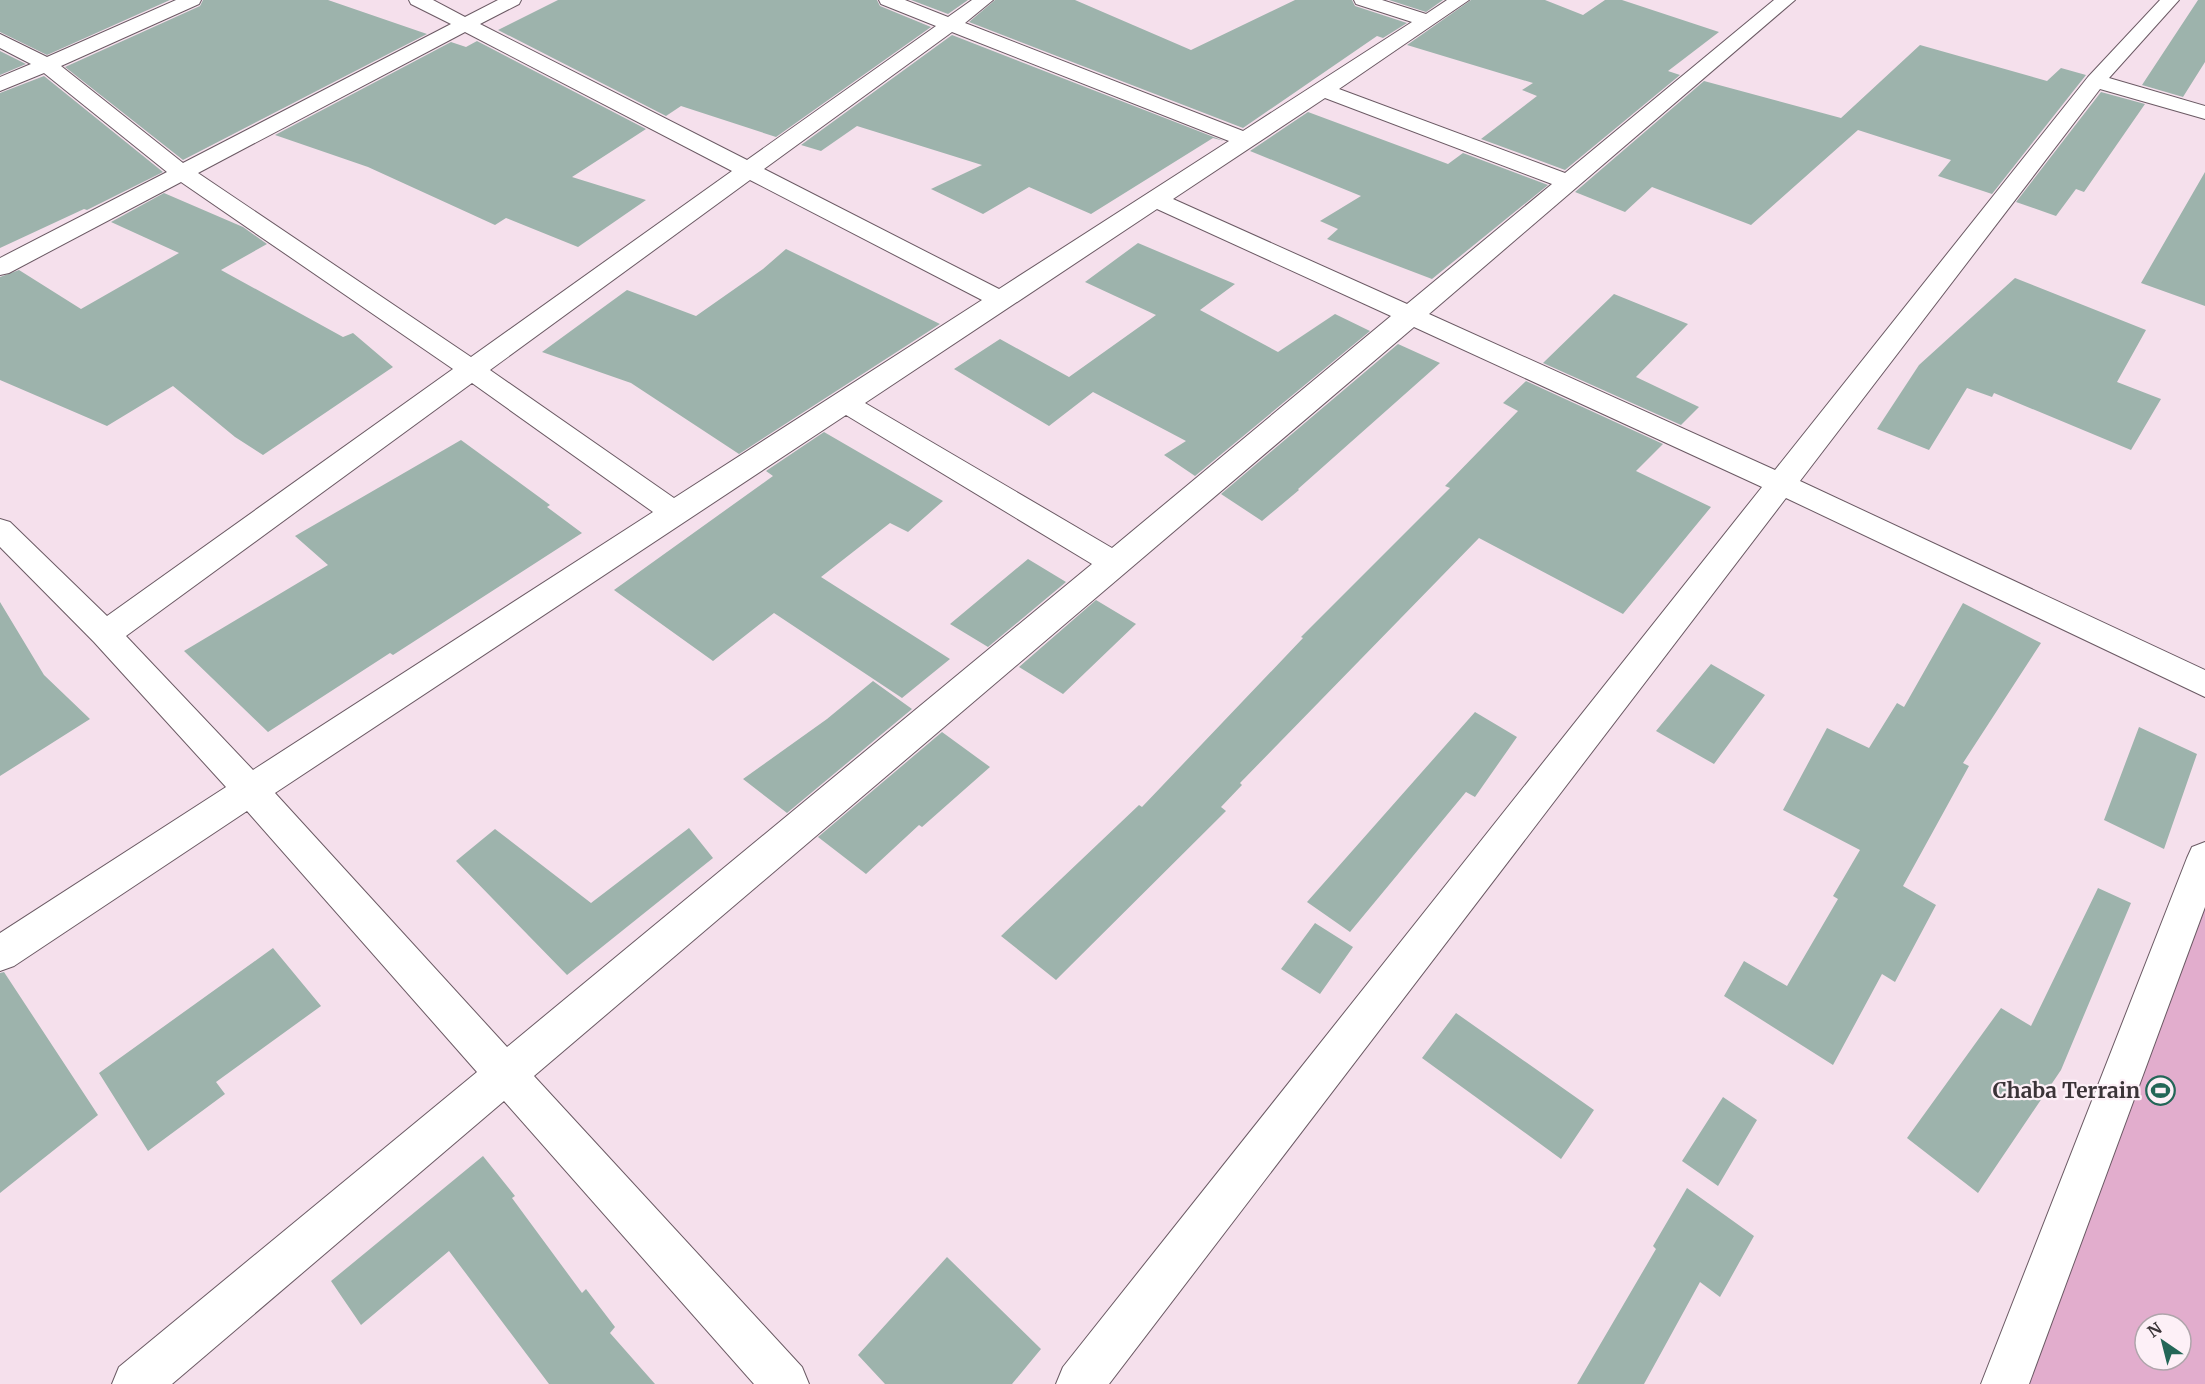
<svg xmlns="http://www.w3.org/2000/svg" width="2205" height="1384" viewBox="0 0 2205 1384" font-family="Merriweather,serif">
	<rect width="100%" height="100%" fill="#f5e0ec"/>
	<path fill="#e2adcd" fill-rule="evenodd" d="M2205,858V1384H2028ZM2145,1324H2181V1360H2145Z"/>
	<path fill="#9db3ac" d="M0,0H170L47,55L0,32Z
		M203,0H328L427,34L183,160L65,67L200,6Z
		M558,0H877L880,6L931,27L776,137L681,106L666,116L498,30Z
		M911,0H968L948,14Z
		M995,0H1075L1191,50L1295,0H1352L1355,6L1407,23L1383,38L1377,36L1243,128L969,22Z
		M1389,0H1443L1426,12Z
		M1471,0H1545L1583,15L1605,0H1622L1719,32L1668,71L1680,75L1565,170L1481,139L1537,96L1522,90L1533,83L1407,45Z
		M2198,0H2205V62L2183,97L2142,85Z
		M952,35L1224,141L1213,138L1091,214L1029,187L983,214L931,189L982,165L857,126L821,151L801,145Z
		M477,41L646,129L572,177L646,200L578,247L506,218L495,225L368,167L275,135L451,42L466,47Z
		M1920,45L2047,81L2061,68L2086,75L1992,194L1938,176L1951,160L1858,130L1751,225L1652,187L1625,212L1575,192L1704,81L1841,118Z
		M0,51L26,64L0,75Z
		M44,76L163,172L87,210L84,209L0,248V93Z
		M2101,92L2145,104L2084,192L2076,189L2056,216L2016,202Z
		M1308,112L1448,164L1463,153L1548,185L1432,279L1327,239L1338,229L1320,221L1361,196L1250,151Z
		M2205,172V306L2141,283Z
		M164,193L243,227L267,244L221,270L343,337L353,333L393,367L263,455L235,437L173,386L107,426L0,380V277L19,270L81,309L179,253L111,222Z
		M1138,243L1235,284L1200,310L1278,352L1335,314L1370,331L1195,476L1164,455L1186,441L1093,392L1049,426L954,369L1000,339L1069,377L1156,315L1085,282Z
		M786,249L940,324L739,454L631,383L542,352L627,290L696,316L763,269Z
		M2015,278L2146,330L2117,382L2161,399L2131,450L1994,393L1992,397L1967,388L1929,450L1877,429L1919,365Z
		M1614,294L1688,324L1636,377L1699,407L1681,425L1543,363Z
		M1398,344L1440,363L1298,489L1299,490L1262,521L1221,494Z
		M1526,381L1663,444L1636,471L1711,507L1623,614L1479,538L1240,783L1242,785L1221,807L1226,811L1056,980L1001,936L1139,805L1142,807L1303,638L1301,637L1450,488L1445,486L1518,411L1503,403Z
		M824,432L943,501L908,532L890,523L821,577L950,659L902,698L774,613L713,661L614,590L773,476L766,471Z
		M461,440L550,505L547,507L582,533L393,655L390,653L268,732L184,651L328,565L295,536Z
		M1028,559L1066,582L988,647L950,624Z
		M1096,600L1136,624L1063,694L1019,667Z
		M0,602L44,675L90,719L0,776Z
		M1963,603L2041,643L1963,763L1969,766L1903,886L1936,905L1895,982L1882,974L1833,1065L1724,996L1744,961L1787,986L1838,899L1833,896L1860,850L1783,810L1827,728L1869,748L1897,703L1904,707Z
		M1711,664L1765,695L1714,764L1656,731Z
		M873,681L912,709L787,813L743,779L827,719Z
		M1475,712L1517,737L1475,797L1466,792L1350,932L1307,902Z
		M2139,727L2197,754L2164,849L2104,820Z
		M942,732L990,767L922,827L919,825L866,874L818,837Z
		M689,828L713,858L567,975L456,861L495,829L591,903Z
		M2098,888L2131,903L2061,1070L1978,1193L1907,1138L2001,1008L2031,1026Z
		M1315,923L1353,947L1320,994L1281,969Z
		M273,948L321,1006L216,1082L225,1094L148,1151L99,1073Z
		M4,972L98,1115L0,1193V973Z
		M1456,1013L1594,1110L1561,1159L1422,1058Z
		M1723,1097L1757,1120L1718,1186L1682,1161Z
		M483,1156L515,1196L512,1198L582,1293L586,1289L615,1327L610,1333L655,1384H549L449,1251L361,1325L331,1281Z
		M1687,1188L1754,1236L1720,1297L1700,1282L1644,1384H1577L1656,1249L1653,1246Z
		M947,1257L1041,1349L1012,1384H885L858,1355Z"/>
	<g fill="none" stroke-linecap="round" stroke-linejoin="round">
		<defs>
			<path id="minor" d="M176,0H201L199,4L61,66L183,163L451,24L411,4L409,0H433L465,17L498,0H521L519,4L480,24L747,160L936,26L881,4L879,0H905L948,17L972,0H993L965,23L1243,131L1412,22L1356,4L1354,0H1382L1426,14L1447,0H1469L1339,89L1565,173L1774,0H1795L1429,314L1775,470L2088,77L2160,0H2179L2109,78L2205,106V119L2100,89L1800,481L2205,670V697L1786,498L1109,1384H1056L1063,1367L1762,487L1414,327L534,1076L802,1367L809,1384H754L504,1101L172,1384H112L119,1367L477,1072L247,811L14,966L0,971V933L226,787L94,642L0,547V519L10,522L107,616L453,369L181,182L9,273L0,275V258L167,172L44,73L0,91V77L31,64L0,48V34L47,57ZM465,32L732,171L471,357L198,173ZM952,32L1229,141L999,289L764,169ZM1325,98L1552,184L1407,304L1173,199ZM750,180L982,300L674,498L490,370ZM1157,209L1391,316L1112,548L865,403ZM472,383L653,512L253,770L126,636ZM846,415L1092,564L507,1047L275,793Z
				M2205,842V907L2029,1384H1981L2187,858L2192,847Z"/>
		</defs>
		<use href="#minor" stroke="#6b5a64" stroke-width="2"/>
		<use href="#minor" fill="#fff" fill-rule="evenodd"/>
	</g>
	<defs>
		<symbol id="stadium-ring" viewBox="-11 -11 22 22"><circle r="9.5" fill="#fdf0f7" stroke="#236657" stroke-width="1.5"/><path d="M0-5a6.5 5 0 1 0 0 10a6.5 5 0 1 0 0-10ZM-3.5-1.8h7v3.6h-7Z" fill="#236657"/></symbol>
	</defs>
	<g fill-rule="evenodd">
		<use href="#stadium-ring" x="2144" y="1074" width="33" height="33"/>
	</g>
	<g text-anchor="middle" stroke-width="4.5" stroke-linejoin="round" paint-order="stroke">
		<g font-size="21" font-weight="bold" fill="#3b3438" stroke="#fdf0f7" text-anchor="end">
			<text x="2140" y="1098">Chaba Terrain</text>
		</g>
	</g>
	<g transform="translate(2163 1342) rotate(325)"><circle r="28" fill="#fdf0f7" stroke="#afa5ab" stroke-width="1.5"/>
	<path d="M0-4.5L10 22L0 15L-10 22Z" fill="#236657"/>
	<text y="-9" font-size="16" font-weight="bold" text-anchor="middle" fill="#3b3438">N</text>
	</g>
</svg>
